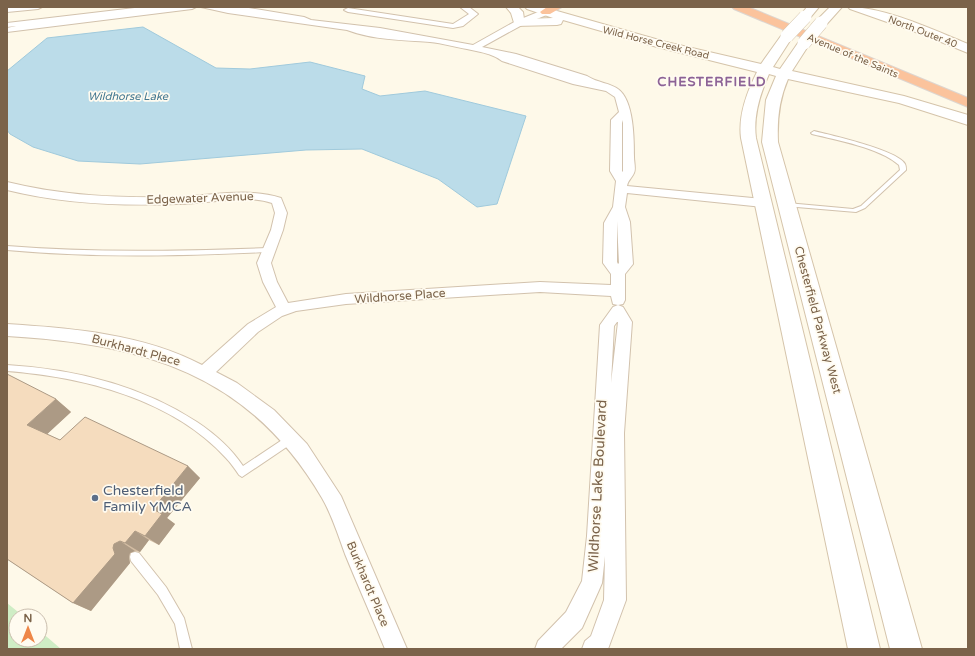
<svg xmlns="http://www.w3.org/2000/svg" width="975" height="656" viewBox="0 0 975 656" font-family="'Varela Round',sans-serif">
	<rect width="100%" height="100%" fill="#fef9e9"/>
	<path fill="#cfedc5" d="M7,603L23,616H16V640H40V631L61,649H7Z"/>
	<path fill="#bbdce9" stroke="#a0cadc" d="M143,27L216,68L250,69L310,62L365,76L362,89L380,96L425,91L526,116L497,204L477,207L438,179L362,149L306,150L140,164L78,161L33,147L10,134L7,130V71L47,38Z"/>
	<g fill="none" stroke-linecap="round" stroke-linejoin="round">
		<defs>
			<path id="lane" d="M814,131C830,135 898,150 905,164C906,166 906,168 906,170L865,208L856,212L785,206L784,205L787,203L853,209L861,206L900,170L899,165C880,148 837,140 812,134L811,133Z
				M7,246C94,253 181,251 268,248L272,250L268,252C181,256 94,258 7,250Z
				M7,365C74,369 140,385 197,422C215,434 231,448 243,466L288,436L291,435L294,436L296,439L294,442L242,477L239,475C235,469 231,463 226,458C172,399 84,377 7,371Z
				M135,552L139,553L166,587L184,618L192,649H180L175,624L158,595L131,561L130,557L131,553Z"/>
			<path id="street" d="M42,7L38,9L7,12V8Z
				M143,7H196L192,9L7,32V28L16,26L7,27V23Z
				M201,7H243L304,17L311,20L380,28L473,45L516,21L543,10H549V14L522,25L482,47L516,54L587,76C598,83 610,83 618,89C634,100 634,140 634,157C634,162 636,169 634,173C632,178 628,180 627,186L763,199L769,203L763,207L627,193L625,207L630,222L633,264L625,274V300L623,304L618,305L613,304L611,296L540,292L346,304L296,311L282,316L258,332L216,372L237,383L274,410L307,444L341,496L407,649H385C372,617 358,586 345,554C338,535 332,515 322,498C249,373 143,344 7,336V324C71,328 144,334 202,365L248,324L276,307L263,282L257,263L271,230L275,213L272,203C245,194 206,204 177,204C120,206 63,204 7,190V182C63,196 119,198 176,197C211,196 247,187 281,198L287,213L283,230L271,263L277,282L288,303L346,294L540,282L611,285V274L603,263L604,223L613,207L616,181L610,171L611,120L619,112L615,97L606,91L573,84L502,61C492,53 479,52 467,49C455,47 442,43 430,42C403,40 373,40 347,30L228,13ZM622,120L623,123V172L622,171ZM617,221L619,263L618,264L617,262Z
				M460,7H469L478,14L463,26L453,28L348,12L344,10L348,8L453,24L469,14Z
				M618,305L623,307L632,322L624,433L626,600L608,649H582L585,641L591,636L604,600L605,556L602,583L599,590L582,628L561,649H535L538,641L566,612L582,581L587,536L600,325L613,307ZM617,322H618L611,383L614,326Z"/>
			<path id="secondary" d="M506,7H518L523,12L524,19L553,18L527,9L525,7H543L666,42L761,64L783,33L787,32L793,36L773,67L780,69L800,40L804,39L810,43L792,71L904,96L968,115V125L899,103L788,79C779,100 777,119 778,142L922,649H890L762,142L766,100L776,76L769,74C760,94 753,116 756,138L880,649H848L741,138C738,115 747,92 757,72L657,47L563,20L561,24L557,25L515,26L511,13Z
				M807,7H819L809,19H801L799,17Z
				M830,7H842L825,26H817L815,23L817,20Z
				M848,7C885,7 934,30 968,44V53L924,35L850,9Z"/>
			<path id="highway" d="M547,7H562L550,14H542L540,12Z
				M732,7H748L968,98V107L734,9Z"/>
		</defs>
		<use href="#lane" stroke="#d2c2ad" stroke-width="2"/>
		<use href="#street" stroke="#d2c2ad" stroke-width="2"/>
		<use href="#secondary" stroke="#d5c4aa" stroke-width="2"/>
		<use href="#highway" stroke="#ddd6d0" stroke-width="2"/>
		<use href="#lane" fill="#fff" fill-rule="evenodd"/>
		<use href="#street" fill="#fff" fill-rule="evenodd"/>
		<use href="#secondary" fill="#fff" fill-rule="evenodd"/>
		<use href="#highway" fill="#fbc39c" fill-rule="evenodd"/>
		<defs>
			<path id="secondary-bridge" d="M787,36L805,17
				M804,43L821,23"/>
		</defs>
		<use href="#secondary-bridge" stroke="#d5c4aa" stroke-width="14" stroke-linecap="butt"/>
		<use href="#secondary-bridge" stroke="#fff" stroke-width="13"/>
	</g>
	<path fill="#d3bda3" d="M56,399L71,412L47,434L60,440L188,466L200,478L167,518L175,524L159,545L149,540L140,552L135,551L130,553L129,557L130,563L91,611L73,603L7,559Z"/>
	<path fill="#ac9a85" d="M56,399L71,412L44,437L27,425Z
		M188,466L200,478L167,518L175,524L159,545L145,536L153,509Z
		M135,531L149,540L140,552L125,543Z
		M120,541L135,551L130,553L129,557L130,563L91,611L73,603L113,548L114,544Z"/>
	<path fill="#f5dcbe" stroke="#ac9a85" d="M7,374L56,399L27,425L60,440L85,417L188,466L153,509L162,514L145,536L135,531L125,543L120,541L114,544L113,548L115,554L73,603L7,559Z"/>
	<circle fill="#5c6f8a" stroke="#fffbf0" stroke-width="1.5" cx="95" cy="498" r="4"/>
	<g text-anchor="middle" stroke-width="3.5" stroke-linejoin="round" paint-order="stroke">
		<g font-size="10" fill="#7b634a" stroke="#fffbf0">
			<text transform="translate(923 31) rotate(21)" y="4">North Outer 40</text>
			<text transform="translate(656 42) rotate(14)" y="4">Wild Horse Creek Road</text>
			<text transform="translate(853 55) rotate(23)" y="4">Avenue of the Saints</text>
		</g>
		<g font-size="11" font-style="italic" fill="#41768f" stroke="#fffbf0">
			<text x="128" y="100">Wildhorse Lake</text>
		</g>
		<g font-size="12" fill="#7b634a" stroke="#fffbf0">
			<text transform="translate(200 198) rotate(-2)" y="4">Edgewater Avenue</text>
			<text transform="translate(400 296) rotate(-4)" y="4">Wildhorse Place</text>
			<text transform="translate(818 320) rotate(75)" y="4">Chesterfield Parkway West</text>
			<text transform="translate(136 350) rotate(15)" y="4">Burkhardt Place</text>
			<text transform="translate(368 584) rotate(67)" y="4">Burkhardt Place</text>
		</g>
		<g font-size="13" font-weight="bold" letter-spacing="1" fill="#8c6296" stroke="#fffbf0">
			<text x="712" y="86">CHESTERFIELD</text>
		</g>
		<g font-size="14" fill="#7b634a" stroke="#fffbf0">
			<text transform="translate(597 486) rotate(-87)" y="5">Wildhorse Lake Boulevard</text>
		</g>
		<g font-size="14" fill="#4e5e75" stroke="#fffbf0" text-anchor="start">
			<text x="103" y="495">Chesterfield<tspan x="103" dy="16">Family YMCA</tspan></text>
		</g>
	</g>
	<rect width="975" height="656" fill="none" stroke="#7b634a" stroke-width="16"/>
	<g transform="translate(28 628)"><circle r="19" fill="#fffbf0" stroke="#cabeae"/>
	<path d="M0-3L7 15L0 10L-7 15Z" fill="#ee8647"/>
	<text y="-6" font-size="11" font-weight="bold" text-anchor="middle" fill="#7b634a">N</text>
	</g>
</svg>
